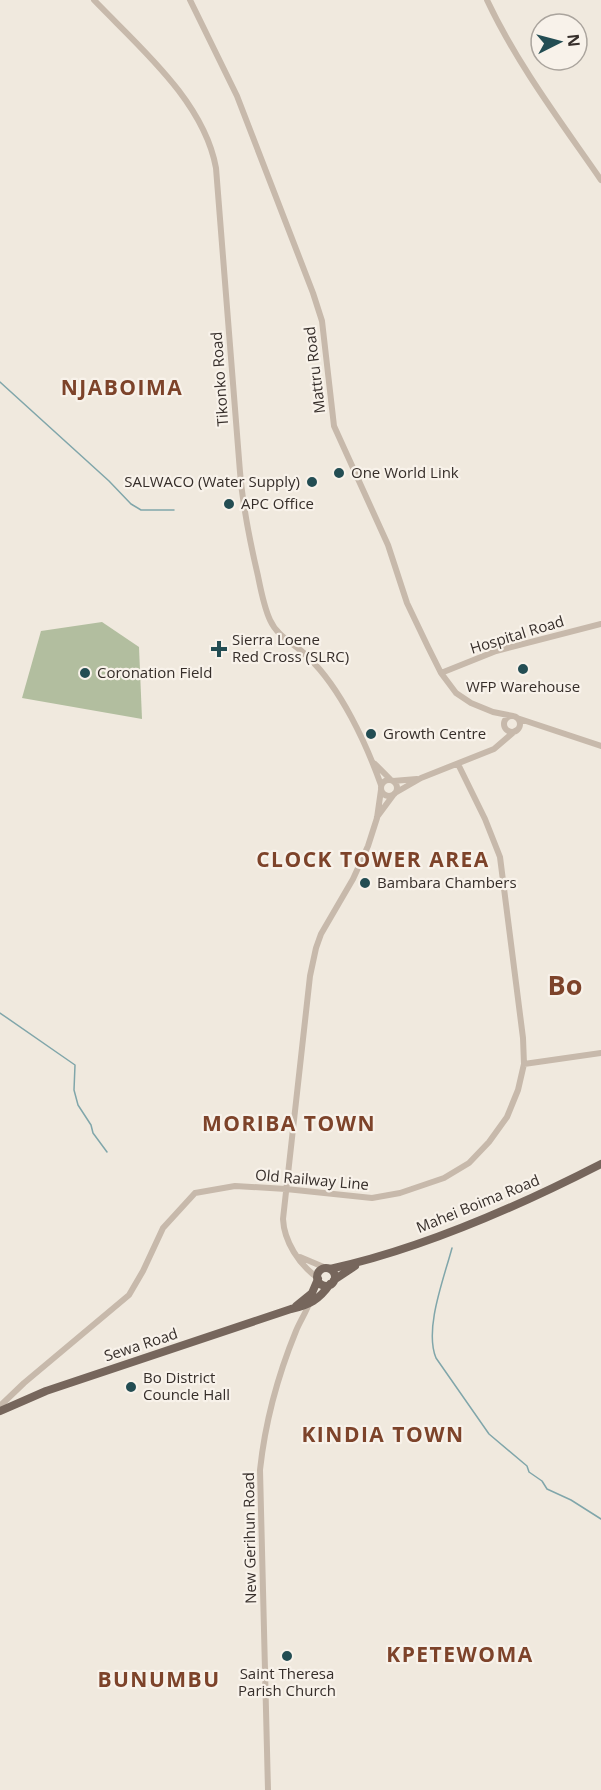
<svg xmlns="http://www.w3.org/2000/svg" width="601" height="1790" viewBox="0 0 601 1790" font-family="'Open Sans',sans-serif">
	<rect width="100%" height="100%" fill="#f0e9de"/>
	<path fill="#b2be9f" d="M102,622L139,647L142,719L22,698L41,631Z"/>
	<g fill="none" stroke-linecap="round" stroke-linejoin="round">
		<path stroke="#80a6aa" stroke-width="1.5" d="M0,382L109,481L131,504L141,510H174
			M0,1013L75,1065L74,1090L78,1105L91,1125L93,1133L107,1152
			M452,1248C444,1278 424,1329 436,1358L489,1434L527,1466L529,1472L542,1481L547,1489L571,1500L601,1519"/>
		<path stroke="#c7b9ab" stroke-width="6" d="M94,0C139,47 204,101 216,168L240,472C243,508 250,542 258,576C261,591 264,607 270,620C278,638 296,644 309,658C341,689 366,743 381,785
			M190,0L237,96L313,293L322,321L334,426L388,545L407,603L428,647L441,673L456,693L471,703L493,712L513,716
			M487,0C517,64 561,122 601,180
			M441,673L496,651L601,624
			M504 724a8 8 0 1 1 16 0a8 8 0 1 1-16 0Z
			M517,718L601,746
			M375,764L390,779
			M381 788a8 8 0 1 1 16 0a8 8 0 1 1-16 0Z
			M393,781L417,779
			M395,793L421,778L494,749L515,731
			M377,817L394,794
			M524,1064L601,1053
			M300,1257L326,1268
			M318,1278C299,1265 284,1241 283,1219L310,976L316,948L321,934L353,879L368,846L377,818L381,790
			M0,1406L24,1383L129,1295L143,1271L163,1228L195,1193L235,1186L286,1189L372,1198L400,1193L444,1178L469,1163L489,1142L507,1117L518,1090L524,1064L523,1038L500,857L485,819L458,764
			M268,1790L260,1470C265,1423 278,1375 296,1331C300,1321 307,1311 310,1301"/>
		<path stroke="#76665c" stroke-width="8" d="M317 1277a9 9 0 1 1 18 0a9 9 0 1 1-18 0Z
			M330,1269C422,1249 517,1207 601,1164
			M334,1280L355,1266
			M296,1306L312,1293L318,1279
			M0,1411L46,1391L291,1309C309,1305 319,1300 330,1284"/>
	</g>
	<g fill="#234d53" stroke="#f8f2ea" stroke-width="2">
		<circle cx="339" cy="473" r="6"/>
		<circle cx="312" cy="482" r="6"/>
		<circle cx="229" cy="504" r="6"/>
		<path d="M216 640h6v6h6v6h-6v6h-6v-6h-6v-6h6z"/>
		<circle cx="523" cy="669" r="6"/>
		<circle cx="85" cy="673" r="6"/>
		<circle cx="371" cy="734" r="6"/>
		<circle cx="365" cy="883" r="6"/>
		<circle cx="131" cy="1387" r="6"/>
		<circle cx="287" cy="1656" r="6"/>
	</g>
	<g text-anchor="middle" stroke-width="4.5" stroke-linejoin="round" paint-order="stroke">
		<g font-size="15" fill="#362e2a" stroke="#f8f2ea">
			<text transform="translate(315 370) rotate(-97)" y="5">Mattru Road</text>
			<text transform="translate(220 379) rotate(-94)" y="5">Tikonko Road</text>
			<text transform="translate(517 635) rotate(-17)" y="5">Hospital Road</text>
			<text transform="translate(312 1180) rotate(5)" y="5">Old Railway Line</text>
			<text transform="translate(478 1204) rotate(-22)" y="5">Mahei Boima Road</text>
			<text transform="translate(141 1345) rotate(-18)" y="5">Sewa Road</text>
			<text transform="translate(250 1538) rotate(-91)" y="5">New Gerihun Road</text>
		</g>
		<g font-size="15" fill="#362e2a" stroke="#f8f2ea" text-anchor="start">
			<text x="351" y="478">One World Link</text>
			<text x="300" y="487" text-anchor="end">SALWACO (Water Supply)</text>
			<text x="241" y="509">APC Office</text>
			<text x="232" y="645">Sierra Loene<tspan x="232" dy="17">Red Cross (SLRC)</tspan></text>
			<text x="97" y="678">Coronation Field</text>
			<text x="523" y="692" text-anchor="middle">WFP Warehouse</text>
			<text x="383" y="739">Growth Centre</text>
			<text x="377" y="888">Bambara Chambers</text>
			<text x="143" y="1383">Bo District<tspan x="143" dy="17">Councle Hall</tspan></text>
			<text x="287" y="1679" text-anchor="middle">Saint Theresa<tspan x="287" dy="17">Parish Church</tspan></text>
		</g>
		<g font-size="21" font-weight="bold" letter-spacing="1.5" fill="#7d432a" stroke="#f8f2ea">
			<text x="122" y="395">NJABOIMA</text>
			<text x="373" y="867">CLOCK TOWER AREA</text>
			<text x="289" y="1131">MORIBA TOWN</text>
			<text x="383" y="1442">KINDIA TOWN</text>
			<text x="460" y="1662">KPETEWOMA</text>
			<text x="159" y="1687">BUNUMBU</text>
		</g>
		<g font-size="27" font-weight="bold" fill="#7d432a" stroke="#f8f2ea">
			<text x="565" y="995">Bo</text>
		</g>
	</g>
	<g transform="translate(559 42) rotate(84)"><circle r="28" fill="#f8f2ea" stroke="#aaa49d" stroke-width="1.5"/>
	<path d="M0-4.5L10 22L0 15L-10 22Z" fill="#234d53"/>
	<text y="-9" font-size="16" font-weight="bold" text-anchor="middle" fill="#362e2a">N</text>
	</g>
</svg>
